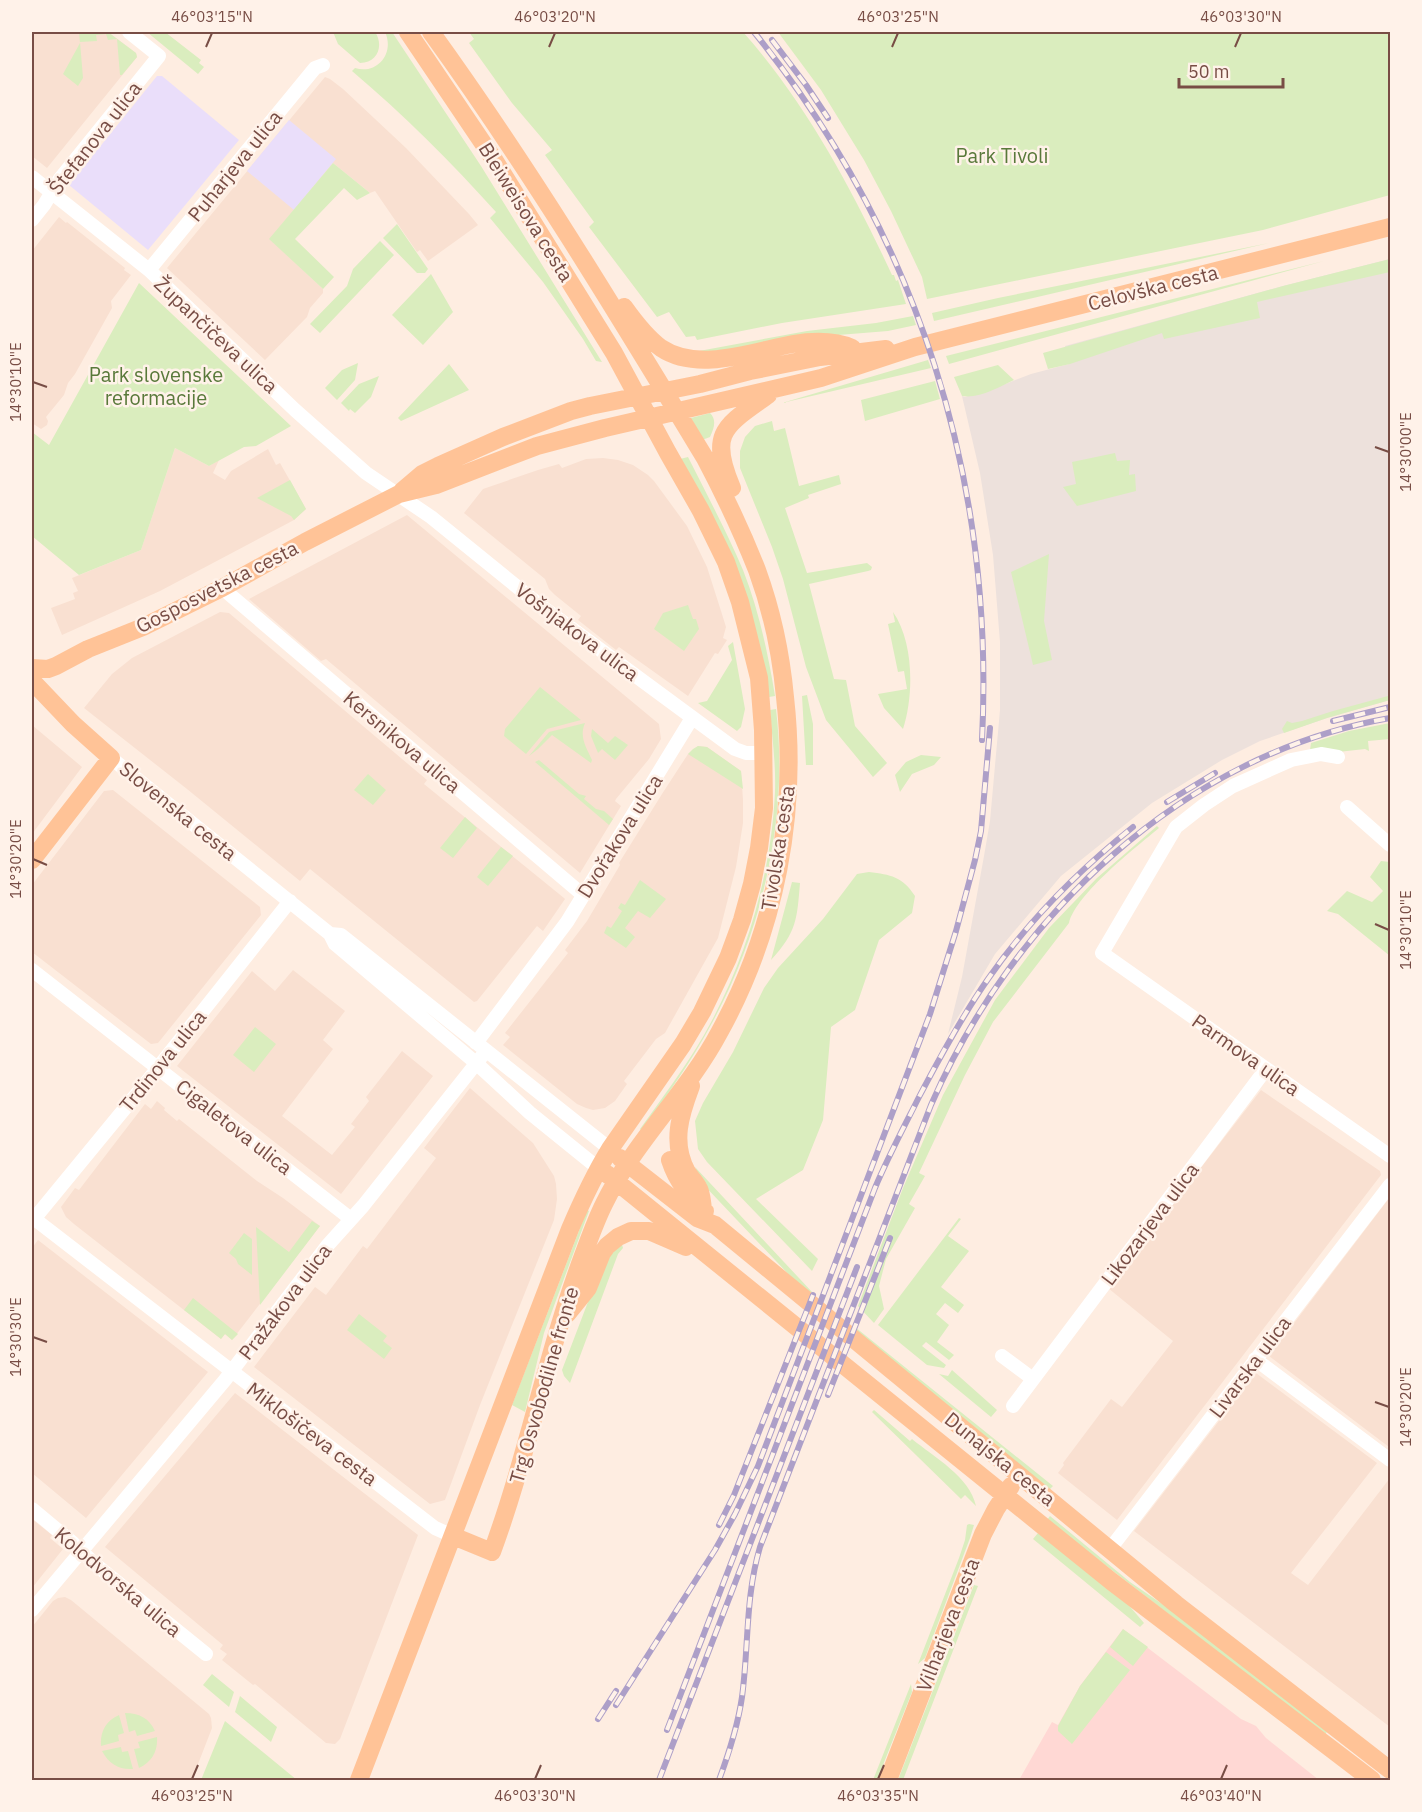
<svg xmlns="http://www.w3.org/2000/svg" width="1422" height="1812" viewBox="0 0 1422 1812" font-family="'IBM Plex Sans',sans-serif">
	<rect width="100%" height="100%" fill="#feede1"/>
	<path fill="#f9e0d1" d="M32,32H108L136,53L137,57L47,168L32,156Z
		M325,77L330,79L343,89L406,148L469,214L478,225L428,261L420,250L417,252L375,191L370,193L333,163L270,239L323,289V293L310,308L307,317L265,360L167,268Z
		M59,217L66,223L67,222L125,268L124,270L131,275L111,301L112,308L75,374L68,383L64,395L46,417L48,421L47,425L41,429L32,423V251Z
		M175,448L209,466L219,460L213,473L225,480L231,471L268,449L276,465L280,463L306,509L294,520L160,591L62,635L51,608L75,599L73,593L78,591L72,578L141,550Z
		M603,458L618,460L633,465L648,475L654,481L687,526L707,567L721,611L726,627L723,638L727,640L718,654L715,653L688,696L619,647L616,650L578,620L581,616L555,595L549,589L545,579L464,513L483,489L538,470L559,464L562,468L586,459Z
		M407,515L659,724L661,739L649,759L616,799L615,801L621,806L580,873L326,659L321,661L249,599Z
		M220,612L229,613L427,780L424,784L564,898L565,899L543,931L537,926L477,1001L474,1002L310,869L300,881L187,789L84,708L112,674L132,658Z
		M32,725L82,767L32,834Z
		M698,746L707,747L741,771L743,800V823L736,867L718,938L665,1033L656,1039L624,1081L627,1084L615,1101L605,1108L593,1110L586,1108L577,1104L503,1045L510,1037L505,1033L568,953L565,950L587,921L620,865L619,863L662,794L688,754Z
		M113,790L260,907L261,915L158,1043L151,1044L32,952V885L104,791Z
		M293,970L345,1011L323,1040L333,1049L282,1116L332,1155L355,1127L351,1124L369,1101L366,1097L402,1051L433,1076L341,1194L177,1066L252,971L275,991Z
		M470,1088L533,1143L554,1176L556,1184L557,1199L554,1220L480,1405L445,1500L430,1504L254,1367L315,1287L326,1295L363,1246L367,1249L436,1158L424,1148Z
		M1261,1090L1380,1171L1381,1175L1117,1520L1058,1473L1064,1465L1063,1463L1111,1399L1122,1407L1173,1341L1108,1288Z
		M157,1101L165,1108L164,1110L177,1121L179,1119L257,1181L283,1198L320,1226L232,1340L225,1334L221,1339L74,1224L66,1217L61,1207L75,1188L79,1190L145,1104L151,1109Z
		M1390,1197V1445L1389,1447L1269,1356Z
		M38,1240L208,1372L86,1518L32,1473V1248Z
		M1256,1373L1377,1463L1291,1573L1308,1585L1390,1478V1727L1134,1531Z
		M235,1393L418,1535L340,1739L335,1744L326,1743L255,1684L253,1685L222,1660L227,1654L220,1649L223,1645L105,1547Z
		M32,1519L52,1535L50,1538L63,1549L32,1588Z
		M65,1597L71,1600L209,1714L211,1718L212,1728L193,1777L195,1780H32V1627L53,1601L58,1598Z"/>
	<path fill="#ffd8d4" d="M1123,1629L1241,1719L1256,1726L1266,1738L1319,1780H1019L1052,1722L1058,1725L1080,1686Z"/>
	<path fill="#ede1dc" d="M1390,259V700L1327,718L1260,741L1222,760L1152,803L1061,876L995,954L948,1034L962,977L984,856L990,821L1000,710V642L993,555L980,473L962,396L965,397L995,388L1031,374L1069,364L1065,346L1283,286Z"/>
	<path fill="#eadefa" d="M157,76H162L239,140L148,250L69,185Z
		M289,120L336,159L294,210L247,171Z"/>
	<path fill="#daedbe" d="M79,32H108L136,53L137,57L122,75H120L117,39L108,40L106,34L96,35L97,41L80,42L83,78L78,86L63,74L80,43Z
		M147,32H165L201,60L199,63L204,67L198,74Z
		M333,32C347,31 363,34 375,32C384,45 378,63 360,63L338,44Z
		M385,32H392L481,166L602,362L596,361L583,339L543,282L490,218L496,212C451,162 404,115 352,71L355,68C377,75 395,53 385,32Z
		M469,32H743C806,103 852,189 892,275H894L896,281L898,280L906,304L782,323L697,340L695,336L686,337L669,312L657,317L589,227L594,222L545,155L552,150L512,103L469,43L474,39Z
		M778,32H1390V195L1263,230L927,299L922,277L891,211L864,160L821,90Z
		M333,163L370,193L357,200L344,188L295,239L334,277L323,289L269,239Z
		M397,224L428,269L425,273H417L383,238Z
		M380,241L394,255L320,333L310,324L347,286L353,269Z
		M1269,243L934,321L932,313L998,298Z
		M1390,259V272L1257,302L1260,318L1164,339L1162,333L1070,364L1048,369L1043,353L1283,286Z
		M1324,261L949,364L946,356Z
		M431,274L453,312L423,345L392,315Z
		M139,283L291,426L256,446L244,447L209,466L175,448L141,550L79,575L32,536V432L49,445Z
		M913,316L916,325L888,331L826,336L724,354L699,351L807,331L876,323Z
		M928,360L931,368L782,403Z
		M358,363L355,380L337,400L325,388L342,370Z
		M449,364L469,390L401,421L398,418Z
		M998,365L1014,380C999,387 979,399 962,396L954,377Z
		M379,376L371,397L355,413L350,409L349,411L341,403L359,384Z
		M935,381L940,399L865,421L861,400Z
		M710,413C717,420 714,428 710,437L702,440L691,418Z
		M772,421L774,431L785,428L799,486L839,475L841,484L808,495L809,498L785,508L807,573L867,563L872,567L871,570L868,571L809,584L834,679L846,680L855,726L887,763L873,777L826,720L806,667L783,579L772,547L740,468V451L745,437L755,426Z
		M1115,453L1117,461L1130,460L1129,475L1135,474L1136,491L1077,506L1063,487L1076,484L1072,462Z
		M688,457C707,495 727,532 743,570C759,611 768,653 775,696L769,697L680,459Z
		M290,480L306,509L294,520L291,516L257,498Z
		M1049,554L1044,621L1052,660L1033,665L1011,572Z
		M688,605L693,619H696L699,629L684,651L654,629L663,613Z
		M893,612C914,642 914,695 903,729L884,708L878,694L907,689L904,671L898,672L888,624L895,622Z
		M733,642L745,709L741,727L737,731L698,703L707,701L732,660L728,646Z
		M540,687L581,720L547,729L526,754L504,736L505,729Z
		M807,695L813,724V765H806L802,696Z
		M1388,696L1390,700L1327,718L1284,733L1282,729L1287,721L1292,723L1302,721L1333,711Z
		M776,709C789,816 763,929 712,1023C692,1061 666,1096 642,1131L640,1129C662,1098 685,1068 704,1035C746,961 771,876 775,792C776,764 772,736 770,710Z
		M585,723C579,737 586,747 592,760L591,763L552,735L538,749L529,756L549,732Z
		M1390,723V739L1368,741L1369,751L1365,749L1338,752L1310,750L1311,743L1349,731Z
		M592,729L608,743L615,736L628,745L615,760L602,749L598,753L591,736Z
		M698,746L707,747L741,771L743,789L688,754L693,749Z
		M921,755L941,757L934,765L912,774L900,792L895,775L906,762Z
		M539,760L579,794L586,796L584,799L596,809L604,811L613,819L609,825L535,762Z
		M368,774L386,790L373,805L354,790Z
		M465,817L477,828L453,858L440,848Z
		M1157,826L1159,828C1135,848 1076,894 1069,923L993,1022L965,1075L919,1173L925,1176L909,1204L915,1208L886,1259L879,1286L884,1309L874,1323L858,1306L903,1188L943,1095L995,1000L1049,928L1097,878Z
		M501,847L513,856L488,886L477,877Z
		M1381,861L1390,862V956L1338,914L1327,911L1347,891L1372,902L1383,891L1370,877Z
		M869,872C891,875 902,876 915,896L912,913L879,940L855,1010L831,1027L823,1120L803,1170L756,1199L818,1259L812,1271L707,1162L698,1149L695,1121L703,1103L733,1052L764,988L778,968L823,919L857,874Z
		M640,880L666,899L650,918L638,911L625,928L635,937L626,948L604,933L607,926L611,928L622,911L618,908L621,903L625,905Z
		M792,882L800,883C797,919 797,932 771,960Z
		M255,1027L276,1044L254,1072L233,1055Z
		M695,1167L813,1293L812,1294L794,1280L701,1182Z
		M587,1210L589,1211L544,1333L525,1412L512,1405Z
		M959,1218L961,1219L948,1236L969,1251L941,1287L964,1305L958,1313L945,1303L936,1314L949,1325L937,1342L954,1355L949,1360L926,1342L922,1346L946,1365L944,1368L927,1365L878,1325Z
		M312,1221L320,1226L260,1305L256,1227L289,1252Z
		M244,1233L252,1239V1275L238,1264L236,1259L229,1253Z
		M621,1241L623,1248L618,1254L570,1383L564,1376L562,1370L604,1260Z
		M193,1298L238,1334L232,1340L225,1334L221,1339L184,1310Z
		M359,1314L387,1336L383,1341L392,1348L384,1359L347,1330Z
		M855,1327L1053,1486L1049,1490L853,1329Z
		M952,1370L997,1410L991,1417L939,1374L948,1376Z
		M874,1410L910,1441L912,1439C934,1457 970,1477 976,1506L965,1495L961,1499L872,1412Z
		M1050,1516L1130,1582L1187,1621L1328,1730L1325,1735L1047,1520Z
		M969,1524L974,1525L970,1538L925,1658L918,1664L959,1558L965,1540L967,1525Z
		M1038,1533L1126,1602L1144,1623L1140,1627L1033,1539Z
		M974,1585L978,1586L903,1780H898Z
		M1123,1629L1148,1647L1133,1666L1110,1647Z
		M1106,1652L1130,1670L1072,1744L1058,1731V1726L1080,1686Z
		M212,1674L234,1692L229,1707L203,1685Z
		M911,1684L912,1692L877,1780H873Z
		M240,1696L277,1727L271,1742L235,1712Z
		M125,1713C139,1713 149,1718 155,1731L137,1736L135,1730L129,1732Z
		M119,1715L124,1733L118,1735L119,1741L101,1746C100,1731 106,1721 119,1715Z
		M225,1721L297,1780H201Z
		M157,1737C158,1751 152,1762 139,1768L134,1749L140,1748L138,1742Z
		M121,1747L122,1752L128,1751L133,1769C119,1770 109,1764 102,1751Z"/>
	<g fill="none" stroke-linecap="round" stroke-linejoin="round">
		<path stroke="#fff" stroke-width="14" d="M32,177L149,270L295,410L366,473L431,517L537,603L735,749L746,753H763
			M32,220L44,205L59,180L159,56L129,32
			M149,270L315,68L323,65
			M222,588L583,895
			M1338,757L1321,754L1291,760L1233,786L1204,805L1176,827L1102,953L1390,1156
			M111,758L330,934L335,944L476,1063L530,1113L598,1168
			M1347,807L1390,845
			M330,934L341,935L610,1149
			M32,970L351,1219
			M476,1043L567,922L692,718
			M32,1217L435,1528L453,1536
			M34,1219L149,1079L290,901
			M1002,1356L1033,1379
			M1255,1359L1390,1460
			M1013,1406L1266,1069
			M32,1509L73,1543L96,1565L206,1654
			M1110,1549L1390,1185
			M32,1610L225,1380L327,1246L363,1206L486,1051"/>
		<path stroke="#ffc397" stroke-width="18" d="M431,32C530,169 617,313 705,458C724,494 742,532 757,570C772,611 781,654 785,697C798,813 776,930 719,1033C687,1093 634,1142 604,1204C596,1220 590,1237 584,1253C547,1351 528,1454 492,1552L453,1536
			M624,307C634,321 647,338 661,348C698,373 754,351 793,344C812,341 834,340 852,348
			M732,488C708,432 725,426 768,395
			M402,491L422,474L438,466L503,437L571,411L590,406L700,384L750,371L820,357L886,349
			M32,668L48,669L56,666L88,649L143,627L222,588L305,542L399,494L436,485L537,446L605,428L821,378L915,347L1390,227
			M32,681L73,724L111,758L32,860
			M691,1086C680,1115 671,1143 687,1172C690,1177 695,1181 698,1187C702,1193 702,1203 703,1209
			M620,1158L697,1218L715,1225L1176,1604L1390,1770
			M670,1160C677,1182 689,1195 705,1211
			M607,1174L1111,1581L1372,1780
			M567,1314L588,1288L602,1253L607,1246L618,1237L631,1231H649L686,1247
			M359,1780L570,1229C582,1201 594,1175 610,1149L683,1044L702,1012L728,958L742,920L752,884L759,848L764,808L763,730L759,678L740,602L726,562L701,511L668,453L614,353L493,158L408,32
			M888,1780L983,1534L996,1509L1011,1486"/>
		<defs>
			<path id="rail" d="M754,32C918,235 995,480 982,740
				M772,40L806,85L828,118
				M1333,721L1390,707
				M1167,802L1215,773
				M828,1395L890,1238
				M719,1525L734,1495L813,1295
				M616,1705L715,1550L735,1514L758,1466L795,1369L930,1014L956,931L975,860L981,831L990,728
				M598,1719L616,1691
				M667,1730L875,1188C888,1157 904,1127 919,1097C940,1057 962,1016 988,979C1028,921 1078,871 1133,827
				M659,1780L857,1267
				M719,1780C729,1753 738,1725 742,1697C749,1645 745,1598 760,1547L931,1105C1013,916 1183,754 1390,718"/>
		</defs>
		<use href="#rail" stroke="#ad9fc8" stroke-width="6"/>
		<use href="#rail" stroke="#fff2e9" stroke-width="4" stroke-dasharray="11" stroke-linecap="butt"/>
	</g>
	<path fill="none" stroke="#784d45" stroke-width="2" d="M206,47L212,33M549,47L555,33M892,47L898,33M1235,47L1241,33M33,382L47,387M1375,447L1389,452M33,859L47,865M1375,924L1389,930M33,1337L47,1342M1375,1402L1389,1407M192,1779L198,1765M535,1779L541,1765M878,1779L884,1765M1221,1779L1227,1765"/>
	<g text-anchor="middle" stroke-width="5" stroke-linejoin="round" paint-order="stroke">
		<g font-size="20" fill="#784d45" stroke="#fff2e9">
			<text transform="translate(95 138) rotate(-52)" y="7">Štefanova ulica</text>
			<text transform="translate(235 166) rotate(-51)" y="7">Puharjeva ulica</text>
			<text transform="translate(526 212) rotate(58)" y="7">Bleiweisova cesta</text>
			<text transform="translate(1153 288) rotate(-14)" y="7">Celovška cesta</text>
			<text transform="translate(216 335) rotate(43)" y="7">Župančičeva ulica</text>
			<text transform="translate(217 587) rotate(-27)" y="7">Gosposvetska cesta</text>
			<text transform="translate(577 632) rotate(37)" y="7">Vošnjakova ulica</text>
			<text transform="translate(402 742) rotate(40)" y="7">Kersnikova ulica</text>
			<text transform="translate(178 811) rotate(39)" y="7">Slovenska cesta</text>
			<text transform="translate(620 836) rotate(-58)" y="7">Dvořakova ulica</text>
			<text transform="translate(778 848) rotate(-81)" y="7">Tivolska cesta</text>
			<text transform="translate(1246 1055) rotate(35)" y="7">Parmova ulica</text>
			<text transform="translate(163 1061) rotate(-51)" y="7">Trdinova ulica</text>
			<text transform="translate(234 1127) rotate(38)" y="7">Cigaletova ulica</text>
			<text transform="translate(1150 1224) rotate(-53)" y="7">Likozarjeva ulica</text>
			<text transform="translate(285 1302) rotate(-53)" y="7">Pražakova ulica</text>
			<text transform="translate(1250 1367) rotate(-53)" y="7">Livarska ulica</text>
			<text transform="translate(544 1385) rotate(-74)" y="7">Trg Osvobodilne fronte</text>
			<text transform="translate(312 1434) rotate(37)" y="7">Miklošičeva cesta</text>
			<text transform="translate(1000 1459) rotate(39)" y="7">Dunajska cesta</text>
			<text transform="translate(118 1582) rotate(40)" y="7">Kolodvorska ulica</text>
			<text transform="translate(948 1625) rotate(-69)" y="7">Vilharjeva cesta</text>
		</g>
		<g font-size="20" fill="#59793a" stroke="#fff2e9">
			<text x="1002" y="163">Park Tivoli</text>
			<text x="156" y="382">Park slovenske<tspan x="156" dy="23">reformacije</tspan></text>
		</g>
	</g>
	<rect width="1422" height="1812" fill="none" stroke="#fff2e9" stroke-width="66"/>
	<path d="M1179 78v9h104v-9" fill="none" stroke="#784d45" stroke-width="3"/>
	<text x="1188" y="78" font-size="18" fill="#784d45" stroke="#fff2e9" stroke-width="4.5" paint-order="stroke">50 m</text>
	<rect x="33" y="33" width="1356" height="1746" fill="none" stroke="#784d45" stroke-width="2"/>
	<g font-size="15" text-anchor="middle" fill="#784d45">
		<text x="212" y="22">46°03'15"N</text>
		<text x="555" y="22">46°03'20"N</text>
		<text x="898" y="22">46°03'25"N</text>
		<text x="1241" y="22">46°03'30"N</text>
		<text transform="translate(16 382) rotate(-90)" y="5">14°30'10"E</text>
		<text transform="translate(1406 452) rotate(-90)" y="5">14°30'00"E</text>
		<text transform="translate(16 859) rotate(-90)" y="5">14°30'20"E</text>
		<text transform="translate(1406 930) rotate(-90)" y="5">14°30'10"E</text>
		<text transform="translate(16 1337) rotate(-90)" y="5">14°30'30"E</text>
		<text transform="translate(1406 1407) rotate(-90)" y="5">14°30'20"E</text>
		<text x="192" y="1801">46°03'25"N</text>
		<text x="535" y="1801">46°03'30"N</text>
		<text x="878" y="1801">46°03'35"N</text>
		<text x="1221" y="1801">46°03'40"N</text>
	</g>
</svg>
